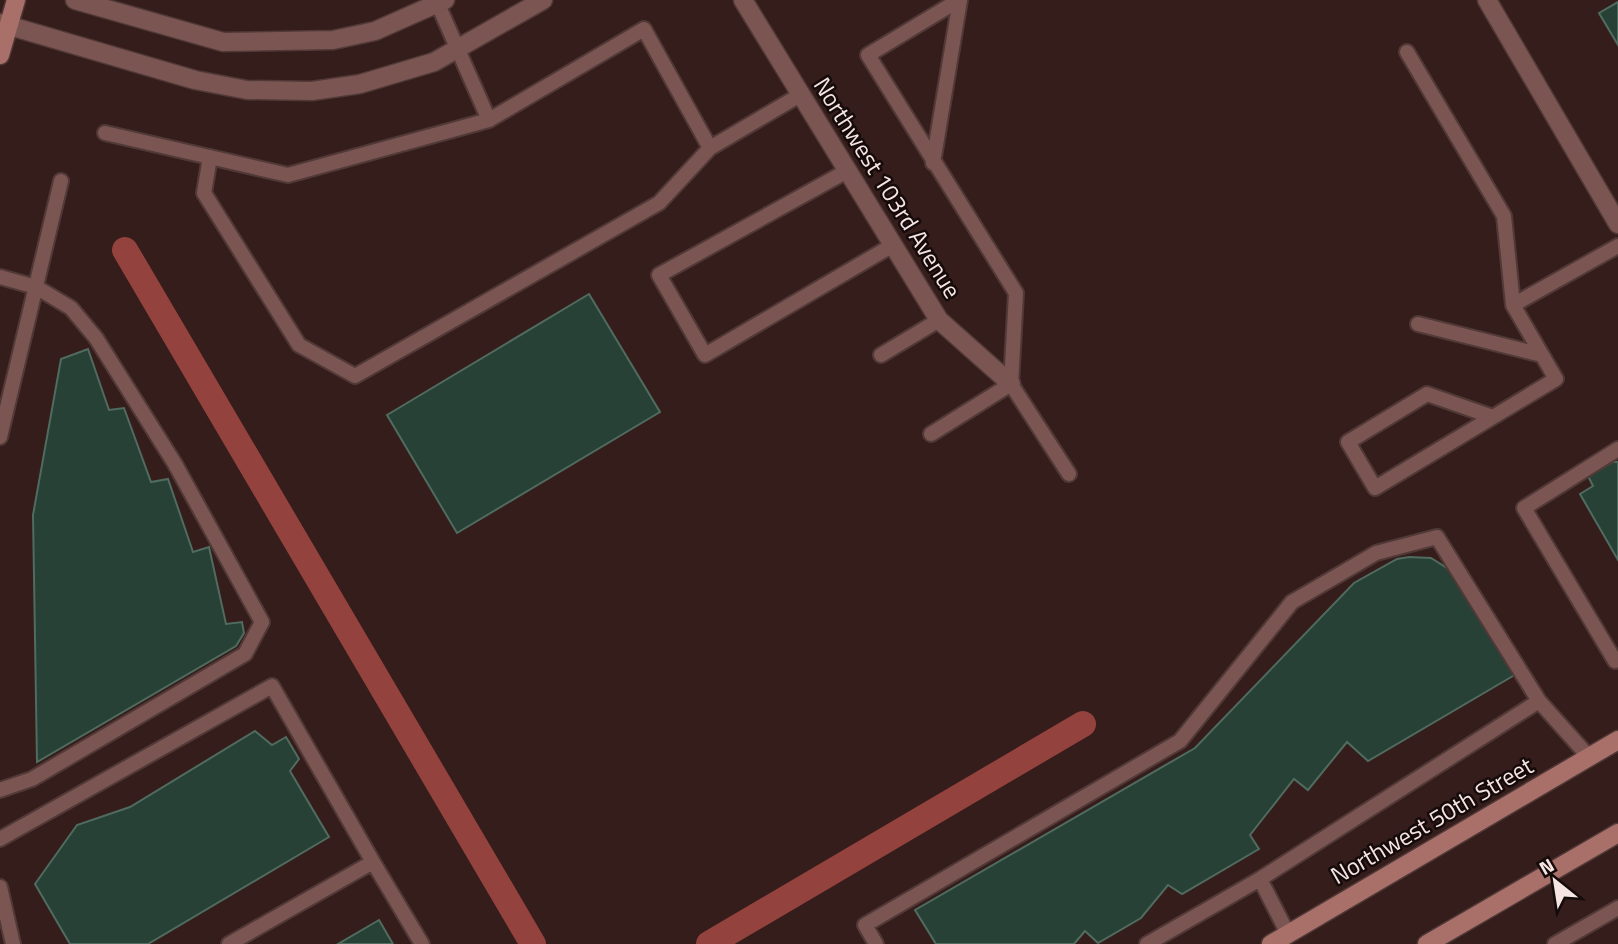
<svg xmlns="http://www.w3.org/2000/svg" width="1618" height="944" viewBox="0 0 1618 944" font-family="'Titillium Web',sans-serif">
	<rect width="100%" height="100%" fill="#351d1b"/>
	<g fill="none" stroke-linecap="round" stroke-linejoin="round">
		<path stroke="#93423d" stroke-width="26" d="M125,250L533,944
			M709,944L1083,724"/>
	</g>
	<path fill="#284136" stroke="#506b5f" stroke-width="2" d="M1618,2V45L1599,13Z
		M589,294L660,412L457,533L387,415Z
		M88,349L109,410L124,408L151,482L168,479L193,552L209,547L226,624L242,622L244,633L236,646L37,762L33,515L61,359Z
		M1613,462H1618V560L1580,494L1593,486L1588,476Z
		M1409,557L1431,558L1458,575L1518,673L1368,761L1347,742L1308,790L1294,779L1250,835L1259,849L1182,894L1168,885L1141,918L1098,943L1085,931L1074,944H936L915,910L1195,748L1354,583L1397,559Z
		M255,731L272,745L286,737L299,759L290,771L329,837L148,944H70L35,884L77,825L130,807Z
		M379,920L393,944H338Z"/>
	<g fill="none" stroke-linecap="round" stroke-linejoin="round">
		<defs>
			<path id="lane" d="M959,0L868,55L1016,293L1011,384L1069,474
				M1407,52L1504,216L1513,305
				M489,120L644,29L710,148L800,95
				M105,133L288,175L489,120L436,0
				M210,157L204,193L299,345L355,376L659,203L710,148
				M933,163L960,0
				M847,171L659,275L705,355L893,245
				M0,277L36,287L71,308L96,338L175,464L262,622L245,654L32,779L0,790
				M1418,324L1542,355
				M881,355L939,320
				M1493,417L1427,394L1348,442L1375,488L1556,379L1513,305L1618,246
				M931,434L1011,384
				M0,437L61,181
				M1618,449L1524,508L1615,661L1618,659
				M0,839L272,686L373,862
				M1260,879L1288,934
				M0,887L13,944
				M229,944L373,862L422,944
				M876,944L865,925L1180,741L1292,602L1376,553L1437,537L1539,701
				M1147,944L1260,879L1539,701L1589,757
				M1555,944L1618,908"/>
			<path id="street" d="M75,0L223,42L333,40L375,31L445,0
				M743,0L939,320L1011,384
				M1487,0L1618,224
				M0,23L195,80L247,90L312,91L360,84L434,62L543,0"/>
			<path id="secondary" d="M0,55L16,0
				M1271,944L1618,740
				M1427,944L1618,833"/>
		</defs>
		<use href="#lane" stroke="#503937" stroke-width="18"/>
		<use href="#street" stroke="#503937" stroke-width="21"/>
		<use href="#secondary" stroke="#503937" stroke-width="21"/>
		<use href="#lane" stroke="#7a5552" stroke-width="14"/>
		<use href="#street" stroke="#7a5552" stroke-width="18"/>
		<use href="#secondary" stroke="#a9706a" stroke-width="18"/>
	</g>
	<g text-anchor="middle" stroke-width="5" stroke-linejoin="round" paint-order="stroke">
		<g font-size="24" fill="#f6e5e3" stroke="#150b0a">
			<text transform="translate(887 188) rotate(58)" y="8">Northwest 103rd Avenue</text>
			<text transform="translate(1432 821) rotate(-30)" y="8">Northwest 50th Street</text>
		</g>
	</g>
	<g transform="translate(1555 881) rotate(330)" stroke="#150b0a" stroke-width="5" paint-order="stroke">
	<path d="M0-5L12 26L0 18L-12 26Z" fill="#f6e5e3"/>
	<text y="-10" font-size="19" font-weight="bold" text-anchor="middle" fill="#f6e5e3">N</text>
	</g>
</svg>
